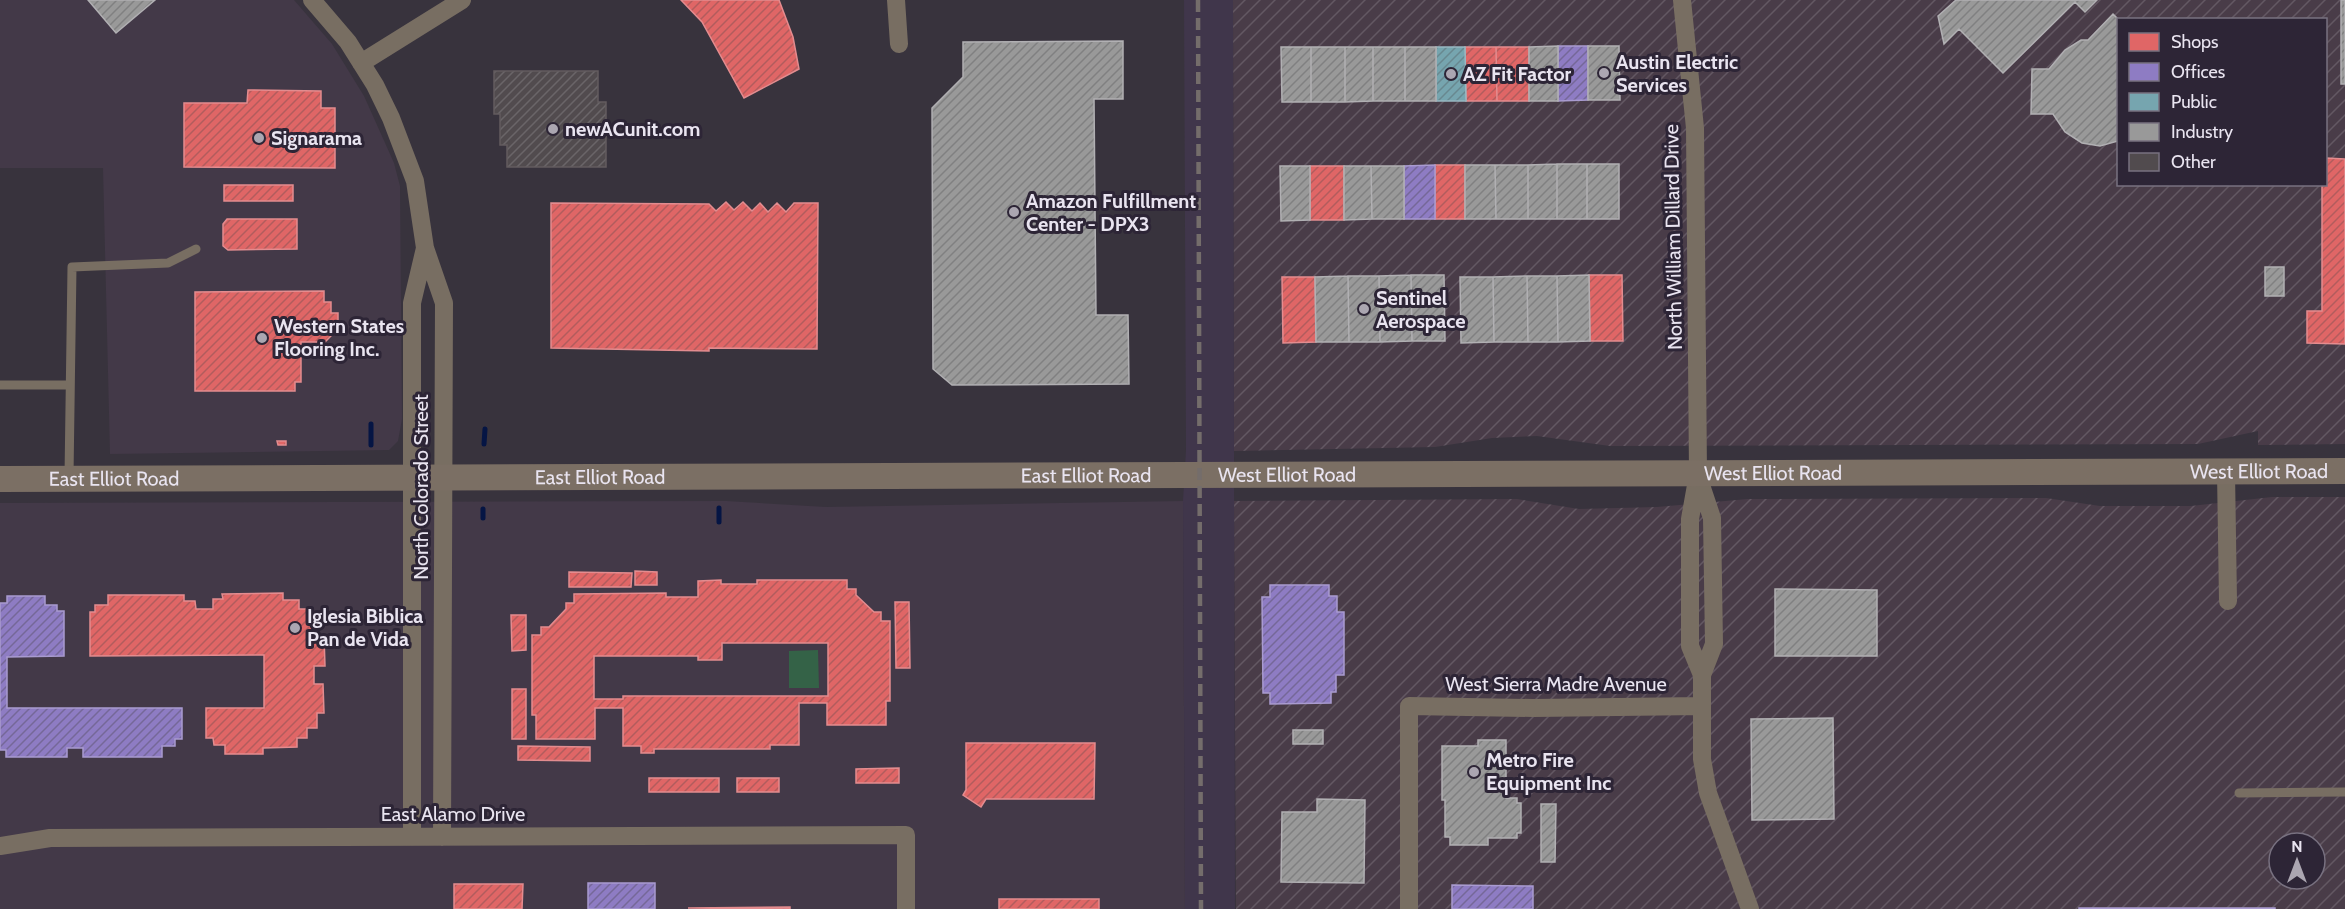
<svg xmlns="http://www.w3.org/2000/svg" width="2345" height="909" viewBox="0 0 2345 909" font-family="Cabin,sans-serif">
	<defs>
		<pattern id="industrial-furrows" width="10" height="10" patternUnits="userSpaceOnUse" patternTransform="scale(1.5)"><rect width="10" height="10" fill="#493c48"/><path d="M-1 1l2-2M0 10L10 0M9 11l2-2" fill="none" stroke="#635863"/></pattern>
		<pattern id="shops-hatch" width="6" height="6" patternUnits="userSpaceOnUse" patternTransform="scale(1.5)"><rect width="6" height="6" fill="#e06666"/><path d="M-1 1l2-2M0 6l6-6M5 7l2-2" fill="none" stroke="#b25c5d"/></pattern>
		<pattern id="offices-hatch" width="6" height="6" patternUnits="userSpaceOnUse" patternTransform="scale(1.5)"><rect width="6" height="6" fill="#8e7cc3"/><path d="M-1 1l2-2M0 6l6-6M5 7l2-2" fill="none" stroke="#756898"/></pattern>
		<pattern id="public-hatch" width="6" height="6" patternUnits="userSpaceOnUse" patternTransform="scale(1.5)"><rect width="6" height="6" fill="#76a5af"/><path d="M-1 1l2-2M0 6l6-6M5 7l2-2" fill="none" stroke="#688890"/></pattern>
		<pattern id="industry-hatch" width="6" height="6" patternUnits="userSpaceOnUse" patternTransform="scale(1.5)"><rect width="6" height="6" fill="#999"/><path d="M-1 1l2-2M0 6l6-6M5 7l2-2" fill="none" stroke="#808081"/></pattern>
		<pattern id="building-hatch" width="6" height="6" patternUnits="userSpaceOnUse" patternTransform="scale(1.5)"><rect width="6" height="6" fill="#514b4e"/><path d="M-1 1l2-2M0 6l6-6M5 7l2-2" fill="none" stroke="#6a6568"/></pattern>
	</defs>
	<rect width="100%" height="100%" fill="#38333d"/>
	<path fill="#433948" d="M0,0H294L332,44L364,96L394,163L400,186L402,419L398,441L389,450L110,454L103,168H0Z
		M726,501L826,507L1183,501L1185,909H0V503Z"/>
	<path fill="url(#industrial-furrows)" fill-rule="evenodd" d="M1233,0H2345V444L2258,445V431L2198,444L1610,446L1537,436L1492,438L1435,447L1234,451ZM2118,20H2326V184H2118Z
		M2272,497H2345V909H1236L1234,501L1517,499L1579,509L1657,507L1748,499L2046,498L2100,506H2191ZM2279,843H2315V879H2279Z"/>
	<path fill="#40364b" d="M1184,0H1233L1235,909H1185L1183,501L1186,450Z"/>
	<path fill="#346247" d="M818,650L819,688H789V651Z"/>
	<path fill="url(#shops-hatch)" stroke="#e38c8f" stroke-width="1.5" fill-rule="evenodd" d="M681,0H779L793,37L799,69L744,98L702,22Z
		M1465,47H1496L1497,101H1466Z
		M1496,47H1529V101H1497Z
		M248,90L321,91V108H335V168L184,167V103H247Z
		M2326,158L2345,159V344L2307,343V311H2322V184H2326Z
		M1435,165H1465V219H1435Z
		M1310,166H1344V220H1310Z
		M224,185H293V201H224Z
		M726,202L734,210L743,202L752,211L760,203L768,212L777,203L786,212L794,203H818L817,349L709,348V351L551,348V203L709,204L716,211Z
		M227,219H297V249L228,250L223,246V224Z
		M1589,275H1622L1623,341H1590Z
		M1282,277H1315L1316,342L1283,343Z
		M324,291V302H331V313H338V323H334L332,335L325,342H301V382H295V391H195V292Z
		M277,441H286V445H278Z
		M635,571L657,572V585H635Z
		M569,572L632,573L631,587H569Z
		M721,580V584H757V580H847V589H856V595L874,612H881V621H890V701H886V725H827V703H799V745H770V749H654V753H641V746H623V708H595V739H536V715H532V635H541V627H549L566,609V603H574V594L666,593V597H698V581ZM722,643H828V696H623V699H594V656H698V660H722Z
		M283,593V600H299V609H308V620H317V636H324L325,666H314V684H323L324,713H317V728H307V738H297V747L263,748V754H225V745H214L213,738H206V708H264V655L90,656V612H95V605H108V595H184V601H195L196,609H213V599H223L222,594Z
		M895,602H909L910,668H896Z
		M511,615H526V650L512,651Z
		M512,689H526V739H512Z
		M966,743H1095L1094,799H986L981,807L963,795L966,790Z
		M518,746L590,747V761L518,760Z
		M899,768V783H856V769Z
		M649,778H719V792H649Z
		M737,778H779V792H737Z
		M454,884H523L522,909H454Z
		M999,899H1099V909H999Z
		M790,907V909L688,908Z"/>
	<path fill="url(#offices-hatch)" stroke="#a99bd0" stroke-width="1.5" d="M1558,46H1588V100L1558,101Z
		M1435,165V219H1404V166Z
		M1270,585H1329V596H1337V612H1344V675H1336V692H1331V703L1270,704V693H1263L1262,597H1270Z
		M7,596H45V605H57V611H64V656L7,657V708H182V739H175V746H162V757H83V748H67V757H6V750H0V603H7Z
		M588,883H655V909H588Z
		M1452,885L1533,886V909H1452Z
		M2079,908H2275V909H2079Z"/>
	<path fill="url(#public-hatch)" stroke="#98b8c2" stroke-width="1.5" d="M1436,47H1465L1466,101H1436Z"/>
	<path fill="url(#industry-hatch)" stroke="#b1b0b3" stroke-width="1.5" d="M88,0H155L116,33Z
		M1956,0H2097L2085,12L2075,2L2003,73L1959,29L1944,44L1938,16Z
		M2341,0H2345V84H2341Z
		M2113,14L2119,20L2118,141L2100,146L2082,143L2065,132L2053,114H2031L2032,69H2049L2065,50L2081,40H2088Z
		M1123,41V99H1094L1096,315H1128L1129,384L952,385L933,369L932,108L963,77V42Z
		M1558,46V101H1529V47Z
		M1588,46H1619L1620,100H1588Z
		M1281,47H1311V102H1282Z
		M1311,47H1345V102H1311Z
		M1345,47H1373V101L1345,102Z
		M1373,47H1405V101H1373Z
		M1405,47H1436V101H1405Z
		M1557,164V219H1528V165Z
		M1557,164H1587V219H1557Z
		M1587,164H1619V219H1587Z
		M1465,165H1495L1496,219H1465Z
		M1495,165H1528V219H1496Z
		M1280,166H1310V220L1281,221Z
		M1344,166H1371L1372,219L1344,220Z
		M1371,166H1404V219H1372Z
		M2265,267H2284V296H2265Z
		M1411,275L1412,341L1380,342L1379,276Z
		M1411,275H1444L1445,341H1412Z
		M1589,275L1590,341L1558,342L1557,276Z
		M1348,276L1349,342H1316L1315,277Z
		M1348,276H1379L1380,342H1349Z
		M1527,276L1528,342H1494L1493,277Z
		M1527,276H1557L1558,342H1528Z
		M1460,277H1493L1494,342L1461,343Z
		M1775,589L1877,590V656H1775Z
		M1833,718L1834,819L1752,820L1751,719Z
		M1293,730H1323V744H1293Z
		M1478,740H1506V798H1517V803H1521V833H1517V838H1488V845H1450V837H1445V800H1442V746H1478Z
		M1317,799L1365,800L1364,883L1281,882L1282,812H1317Z
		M1541,804H1556L1555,862H1541Z"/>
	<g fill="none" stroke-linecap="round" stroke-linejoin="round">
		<path stroke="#051544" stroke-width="5" d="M371,424V445
			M484,444L485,429
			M719,508V522
			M483,518V509"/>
	</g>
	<path fill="url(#building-hatch)" stroke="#635c5f" stroke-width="1.5" d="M494,71H598V102H606V167H507V145H500V114H494Z"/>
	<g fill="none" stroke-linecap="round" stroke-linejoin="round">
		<path stroke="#786e62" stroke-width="9" d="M0,385H70
			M69,476L72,267L168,263L196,249
			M2239,793L2345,792"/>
		<path stroke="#786e62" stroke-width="18" d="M312,0L348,42L375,85L391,118L415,181L425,248L444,303L442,837
			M896,0L899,44
			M1682,0L1695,128L1698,474L1690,519V646L1702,675
			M361,63L462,0
			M2226,472L2228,601
			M1699,479L1712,518L1714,644L1702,675V759L1708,793L1750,909
			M412,837V303L425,248
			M0,846L50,838L906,835V909
			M1409,909V706L1533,708L1702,706"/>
		<path stroke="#7b6f64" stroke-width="26" id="s1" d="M0,479L2345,471"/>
		<path stroke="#746d6b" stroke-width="4.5" stroke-dasharray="12 6" stroke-linecap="butt" d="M1198,0L1201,909"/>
	</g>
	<g fill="#aba6b1" stroke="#2d2536" stroke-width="2">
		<circle cx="1604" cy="73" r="6"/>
		<circle cx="1451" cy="74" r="6"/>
		<circle cx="553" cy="129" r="6"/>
		<circle cx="259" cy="138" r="6"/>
		<circle cx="1014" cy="212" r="6"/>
		<circle cx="1364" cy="309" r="6"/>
		<circle cx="262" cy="338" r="6"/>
		<circle cx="295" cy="628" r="6"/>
		<circle cx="1474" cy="772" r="6"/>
	</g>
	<g text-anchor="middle" stroke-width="6" stroke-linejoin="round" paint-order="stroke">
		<g font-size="20" font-weight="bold" fill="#e9e4f0" stroke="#2d2536" text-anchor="start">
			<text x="1616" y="69">Austin Electric<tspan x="1616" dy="23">Services</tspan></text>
			<text x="1463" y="81">AZ Fit Factor</text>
			<text x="565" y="136">newACunit.com</text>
			<text x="271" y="145">Signarama</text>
			<text x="1026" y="208">Amazon Fulfillment<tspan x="1026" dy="23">Center - DPX3</tspan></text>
			<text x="1376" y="305">Sentinel<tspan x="1376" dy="23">Aerospace</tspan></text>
			<text x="274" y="333">Western States<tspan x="274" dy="23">Flooring Inc.</tspan></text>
			<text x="307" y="623">Iglesia Biblica<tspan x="307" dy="23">Pan de Vida</tspan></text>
			<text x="1486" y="767">Metro Fire<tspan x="1486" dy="23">Equipment Inc</tspan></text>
		</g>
		<g font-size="20" fill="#e9e4f0" stroke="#2d2536">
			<text transform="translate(1673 237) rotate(-91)" y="7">North William Dillard Drive</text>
			<text dy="7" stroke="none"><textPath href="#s1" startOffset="2259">West Elliot Road</textPath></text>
			<text dy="7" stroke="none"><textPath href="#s1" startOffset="1287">West Elliot Road</textPath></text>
			<text dy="7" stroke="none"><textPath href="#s1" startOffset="1773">West Elliot Road</textPath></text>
			<text dy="7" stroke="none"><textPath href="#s1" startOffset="1086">East Elliot Road</textPath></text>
			<text dy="7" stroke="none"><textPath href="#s1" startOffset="600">East Elliot Road</textPath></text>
			<text dy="7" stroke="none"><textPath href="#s1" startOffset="114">East Elliot Road</textPath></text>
			<text transform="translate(421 487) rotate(-90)" y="7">North Colorado Street</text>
			<text x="1556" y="691">West Sierra Madre Avenue</text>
			<text x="453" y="821">East Alamo Drive</text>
		</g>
	</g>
	<rect x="2117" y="18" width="210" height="168" fill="#2d2536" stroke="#787180" stroke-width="1.5"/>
	<rect x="2129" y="33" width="30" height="18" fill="#e06666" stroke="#787180" stroke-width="1.5"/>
	<text x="2171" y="48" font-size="18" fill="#e9e4f0">Shops</text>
	<rect x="2129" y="63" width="30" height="18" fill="#8e7cc3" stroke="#787180" stroke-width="1.5"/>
	<text x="2171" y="78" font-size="18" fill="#e9e4f0">Offices</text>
	<rect x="2129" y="93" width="30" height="18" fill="#76a5af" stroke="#787180" stroke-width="1.5"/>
	<text x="2171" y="108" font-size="18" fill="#e9e4f0">Public</text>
	<rect x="2129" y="123" width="30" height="18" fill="#999999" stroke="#787180" stroke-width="1.5"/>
	<text x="2171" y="138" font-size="18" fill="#e9e4f0">Industry</text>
	<rect x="2129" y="153" width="30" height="18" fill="#514b4e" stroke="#787180" stroke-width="1.5"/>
	<text x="2171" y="168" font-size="18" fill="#e9e4f0">Other</text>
	<g transform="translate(2297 861)"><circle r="28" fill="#2d2536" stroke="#787180" stroke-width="1.5"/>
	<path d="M0-4.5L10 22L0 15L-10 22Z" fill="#aba6b1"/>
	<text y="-9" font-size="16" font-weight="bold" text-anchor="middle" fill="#e9e4f0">N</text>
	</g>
</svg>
